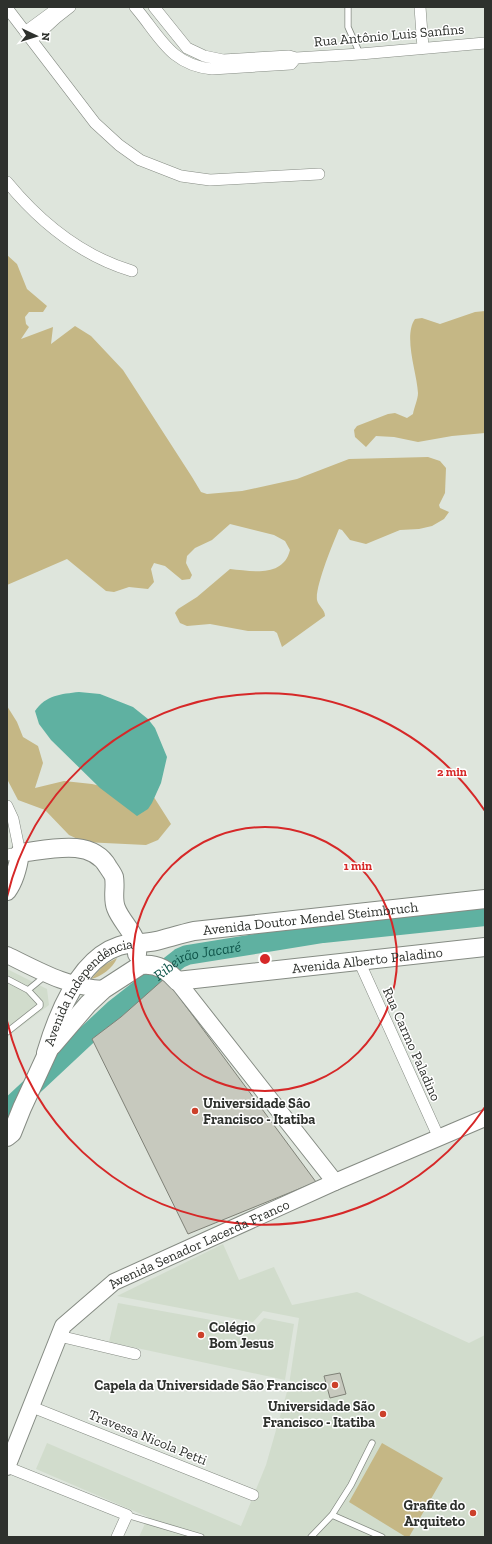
<svg xmlns="http://www.w3.org/2000/svg" width="492" height="1544" viewBox="0 0 492 1544" font-family="'Zilla Slab',serif">
	<rect width="100%" height="100%" fill="#dee5dc"/>
	<path fill="#d1dccc" d="M7,969L47,989L49,1005L7,1037Z
		M223,1244L239,1280L274,1267L292,1305L357,1292L469,1343L485,1335V1537H139L148,1517L36,1469L47,1443L241,1526L266,1465L289,1385L299,1318L263,1311L253,1322L117,1296Z
		M118,1303L255,1328L264,1318L294,1324L285,1380L109,1342Z"/>
	<path fill="#c5b785" d="M7,255L17,264L27,289L47,306L43,312H29L25,317L26,324L29,327L21,339L53,327L51,344L75,326L91,336L123,370L192,477L201,492L207,494L242,491L297,479L349,459L428,457L440,461L446,468L445,493L439,505L440,508L449,512L444,519L432,526L419,529L400,530L366,544L350,540L342,530L339,529C333,543 315,587 317,600C318,606 325,609 325,616L282,647L277,633L274,631H248L210,624L187,626L180,623L175,613L178,609L197,597L230,569C252,571 283,578 290,550L285,541L274,535L230,524L212,540L195,548L187,556L186,563L192,575L190,579L182,580L165,566L154,563L151,569L154,582L148,589L129,587L114,592L106,591L67,559L7,585Z
		M485,311V433L452,436L418,442L394,437L376,436L366,447L355,437L354,430L357,426L388,414L395,413L407,418L413,414C414,408 418,399 418,393C417,373 403,336 415,319L422,318L440,324L475,312Z
		M7,706L17,722L23,737L38,746L43,763L35,788L64,781L92,784L114,789L150,791L171,824L158,840L146,845L84,842L69,835L45,810L18,800L7,779Z
		M117,958C113,968 101,977 91,979L104,965Z
		M382,1443L443,1478L409,1537H406L349,1502Z"/>
	<path fill="#5fb1a1" d="M79,692L100,694L133,707L148,719L155,728L167,757L161,783L152,803L148,809L137,816L100,788L51,740L39,724L35,711C46,695 61,694 79,692Z"/>
	<g fill="none" stroke-linecap="round" stroke-linejoin="round">
		<path stroke="#5fb1a1" stroke-width="20" id="s1" d="M7,1110L115,1009L180,958L187,955L323,933L485,916"/>
	</g>
	<path fill="#c7c9be" stroke="#7f8177" d="M165,978L316,1182L188,1234L92,1039L121,1017Z
		M340,1373L346,1394L330,1398L324,1376Z"/>
	<g fill="none" stroke-linecap="round" stroke-linejoin="round">
		<defs>
			<path id="lane" d="M348,7V27L360,54
				M7,979L28,990L40,1003V1006L7,1032
				M28,990L45,976
				M127,1515L201,1537
				M332,1515L382,1537
				M311,1537L332,1515L351,1485L372,1443"/>
			<path id="street" d="M135,7C160,36 170,65 212,69L291,64L296,58
				M154,7L187,48L204,56L223,60L289,56L296,58L360,54L485,43
				M420,7L423,48
				M7,8L95,123L119,145L140,160L181,176L210,180L319,174
				M25,32L55,10
				M32,40L56,18L70,7
				M7,182C40,222 82,256 132,271
				M7,806L13,819L20,853L7,855
				M359,961L439,1138
				M59,1336L135,1354
				M32,1407L253,1495
				M7,1467L127,1515L117,1537"/>
			<g id="secondary">
				<path d="M7,955C38,970 69,988 104,989"/>
				<path d="M177,981L335,1182"/>
				<path id="s2" d="M7,1467L63,1326L114,1282L335,1182L485,1118"/>
			</g>
			<g id="primary">
				<path d="M7,891C15,880 18,867 20,853C48,850 91,837 108,867C110,870 113,874 114,877C116,887 112,898 116,908C122,924 139,935 137,954"/>
				<path id="s3" d="M52,1046L88,1004L104,989L141,965C156,963 168,970 177,981L485,947"/>
				<path id="s4" d="M46,1053C57,1016 79,959 119,946C131,942 144,944 156,941C168,938 181,934 194,931L485,899"/>
				<path d="M7,1137L12,1133L22,1108L52,1043"/>
			</g>
		</defs>
		<use href="#lane" stroke="#858b83" stroke-width="7"/>
		<use href="#street" stroke="#858b83" stroke-width="12"/>
		<use href="#secondary" stroke="#858b83" stroke-width="18"/>
		<use href="#primary" stroke="#858b83" stroke-width="20"/>
		<use href="#lane" stroke="#fff" stroke-width="5.5"/>
		<use href="#street" stroke="#fff" stroke-width="11"/>
		<use href="#secondary" stroke="#fff" stroke-width="16"/>
		<use href="#primary" stroke="#fff" stroke-width="18"/>
	</g>
	<g fill="none" stroke="#d62828" stroke-width="2">
		<circle cx="265" cy="959" r="132"/>
		<path d="M485 1107A265 265 0 0 1 7 1021M7 897A265 265 0 0 1 485 811"/>
	</g>
	<g fill="#cc402a" stroke="#fff" stroke-width="1.5">
		<circle cx="195" cy="1111" r="4"/>
		<circle cx="201" cy="1335" r="4"/>
		<circle cx="335" cy="1385" r="4"/>
		<circle cx="383" cy="1414" r="4"/>
		<circle cx="473" cy="1513" r="4"/>
	</g>
	<g text-anchor="middle" stroke-width="3" stroke-linejoin="round" paint-order="stroke">
		<g font-size="14" fill="#2e312d" stroke="#fff">
			<text transform="translate(389 35) rotate(-5)" y="5">Rua Antônio Luis Sanfins</text>
			<text dy="5" stroke="none"><textPath href="#s4" startOffset="328">Avenida Doutor Mendel Steimbruch</textPath></text>
			<text dy="5" stroke="none"><textPath href="#s3" startOffset="354">Avenida Alberto Paladino</textPath></text>
			<text dy="5" stroke="none"><textPath href="#s4" startOffset="78">Avenida Independência</textPath></text>
			<text transform="translate(412 1044) rotate(66)" y="5">Rua Carmo Paladino</text>
			<text dy="5" stroke="none"><textPath href="#s2" startOffset="312">Avenida Senador Lacerda Franco</textPath></text>
			<text transform="translate(148 1437) rotate(22)" y="5">Travessa Nicola Petti</text>
		</g>
		<g font-size="14" font-weight="bold" fill="#2e312d" stroke="#fff" text-anchor="end">
			<text x="203" y="1108" text-anchor="start">Universidade Sâo<tspan x="203" dy="16">Francisco - Itatiba</tspan></text>
			<text x="209" y="1332" text-anchor="start">Colégio<tspan x="209" dy="16">Bom Jesus</tspan></text>
			<text x="327" y="1390">Capela da Universidade São Francisco</text>
			<text x="375" y="1411">Universidade São<tspan x="375" dy="16">Francisco - Itatiba</tspan></text>
			<text x="465" y="1510">Grafite do<tspan x="465" dy="16">Arquiteto</tspan></text>
		</g>
		<g font-size="15" font-style="italic" fill="#10564b" stroke="#fff">
			<text dy="5" stroke="none"><textPath href="#s1" startOffset="246">Ribeirão Jacaré</textPath></text>
		</g>
	</g>
	<circle cx="265" cy="959" r="6" fill="#d62828" stroke="#fff" stroke-width="2"/>
	<g font-size="12" text-anchor="middle" font-weight="bold" fill="#d62828" stroke="#fff" stroke-width="3" stroke-linejoin="round" paint-order="stroke">
		<text x="452" y="776">2 min</text>
		<text x="358" y="870">1 min</text>
	</g>
	<rect width="492" height="1544" fill="none" stroke="#2e312d" stroke-width="16"/>
	<g transform="translate(36 36) rotate(94)" stroke="#ffffff" stroke-width="3" paint-order="stroke">
	<path d="M0-3L7 15L0 10L-7 15Z" fill="#2e312d"/>
	<text y="-6" font-size="11" font-weight="bold" text-anchor="middle" fill="#2e312d">N</text>
	</g>
</svg>
